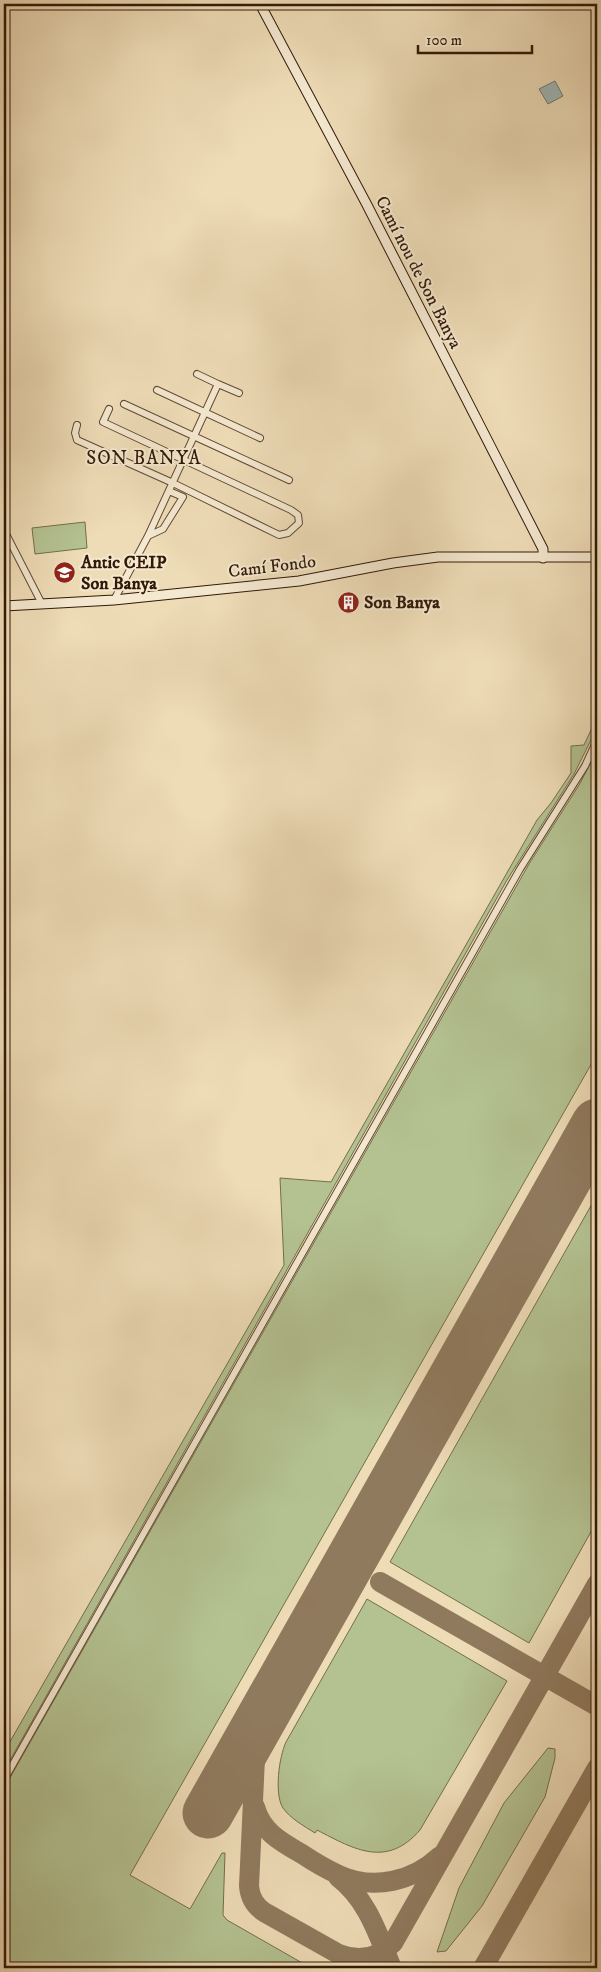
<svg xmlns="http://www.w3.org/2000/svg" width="601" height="1972" viewBox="0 0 601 1972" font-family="'IM FELL DW Pica',serif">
	<rect width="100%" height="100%" fill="#eedcb7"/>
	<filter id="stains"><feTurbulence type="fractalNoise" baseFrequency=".004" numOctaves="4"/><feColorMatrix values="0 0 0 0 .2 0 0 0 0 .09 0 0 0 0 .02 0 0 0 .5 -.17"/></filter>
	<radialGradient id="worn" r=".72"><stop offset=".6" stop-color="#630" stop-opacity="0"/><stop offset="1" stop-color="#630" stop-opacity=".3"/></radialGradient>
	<path fill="#b4c292" stroke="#736e4c" d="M85,522L87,548L35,554L32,528Z
		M597,717V728L574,774L507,880L4,1771V1752L284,1265L280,1178L331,1182L537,820L551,803L571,773V746L584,745Z
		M597,751V1054L130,1875L190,1909L222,1853H225L223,1915L227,1920L311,1968H4V1798L7,1783L529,864L579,785Z
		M597,1195V1521L529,1643L390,1562Z
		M367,1599L507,1681L420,1830C387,1868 355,1850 317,1830L315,1833C304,1826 291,1819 283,1808C274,1794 279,1757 286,1742Z
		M548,1748L555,1749V1758L545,1797L482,1906L446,1951L437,1952L459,1888L504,1803Z"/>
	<path fill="#9fb9ba" stroke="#737972" d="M555,81L563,96L548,104L539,89Z"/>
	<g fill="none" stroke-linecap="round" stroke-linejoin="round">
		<path stroke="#907a5e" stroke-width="20" d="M380,1582L597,1706
			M261,1721L256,1737L249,1886C250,1898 255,1906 264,1912L351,1961
			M255,1807C262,1832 281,1842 302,1854C314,1862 326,1869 339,1875C374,1891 413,1881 440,1856
			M338,1877C368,1900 378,1935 392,1968
			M339,1954C359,1962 378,1958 393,1943L597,1584
			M483,1968L597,1768"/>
		<path stroke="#907a5e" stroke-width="51" d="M208,1813L597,1124"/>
		<defs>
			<path id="street" d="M218,384L239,393
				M157,390L260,438
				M124,404L289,480
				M77,425L75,433L77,440L173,483L279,535L288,533L299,523L298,515L291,510L103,422L109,409
				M4,530L42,604
				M148,536L163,529L183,497L169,491
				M4,554V561
				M114,600L148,536L218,384L197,374
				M4,1780L520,869L585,766L597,740"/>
			<path id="secondary" d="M260,4L366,203L543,549V558
				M4,606L114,600L299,581L393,563L438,557H597"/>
		</defs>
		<use href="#street" stroke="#614a32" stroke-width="8"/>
		<use href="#secondary" stroke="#321906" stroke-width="11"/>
		<use href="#street" stroke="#f4e8d0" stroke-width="6"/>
		<use href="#secondary" stroke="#f4e8d0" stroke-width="9"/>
	</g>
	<defs>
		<symbol id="school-disc" viewBox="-11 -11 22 22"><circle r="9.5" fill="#8f2418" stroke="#f4e8d0"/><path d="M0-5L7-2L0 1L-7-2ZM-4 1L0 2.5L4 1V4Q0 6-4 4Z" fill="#fff"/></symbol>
		<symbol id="building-disc" viewBox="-11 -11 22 22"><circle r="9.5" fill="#8f2418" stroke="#f4e8d0"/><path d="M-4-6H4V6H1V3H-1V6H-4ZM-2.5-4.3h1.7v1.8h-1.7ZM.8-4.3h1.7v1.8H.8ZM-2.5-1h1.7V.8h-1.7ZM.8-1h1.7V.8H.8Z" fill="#fff"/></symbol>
	</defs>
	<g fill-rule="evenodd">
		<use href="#school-disc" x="52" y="560" width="25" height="25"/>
		<use href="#building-disc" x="336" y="590" width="25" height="25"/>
	</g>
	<g text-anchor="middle" stroke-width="4" stroke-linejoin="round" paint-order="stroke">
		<g font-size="18" fill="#321906" stroke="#f4e8d0">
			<text transform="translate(419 272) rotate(63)" y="6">Camí nou de Son Banya</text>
			<text transform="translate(272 566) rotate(-7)" y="6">Camí Fondo</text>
		</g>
		<g font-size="18" font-weight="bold" fill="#321906" stroke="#f4e8d0" text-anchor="start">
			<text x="81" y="568">Antic CEIP<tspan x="81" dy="21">Son Banya</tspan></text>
			<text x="364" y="608">Son Banya</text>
		</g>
		<g font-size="19" letter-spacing="1" fill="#321906" stroke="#f4e8d0">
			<text x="144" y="464">SON BANYA</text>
		</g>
	</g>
	<rect width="601" height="1972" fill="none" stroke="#eedcb7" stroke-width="20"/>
	<rect x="5" y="5" width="591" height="1962" fill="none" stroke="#321906" stroke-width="2.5"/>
	<rect x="10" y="10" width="581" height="1952" fill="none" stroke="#321906"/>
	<path d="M418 45v8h114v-8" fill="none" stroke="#321906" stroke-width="2.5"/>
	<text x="426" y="45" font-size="15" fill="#321906" stroke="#f4e8d0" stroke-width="4" paint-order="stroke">100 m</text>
	<rect width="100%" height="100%" filter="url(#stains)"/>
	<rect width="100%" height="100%" fill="url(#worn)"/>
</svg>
